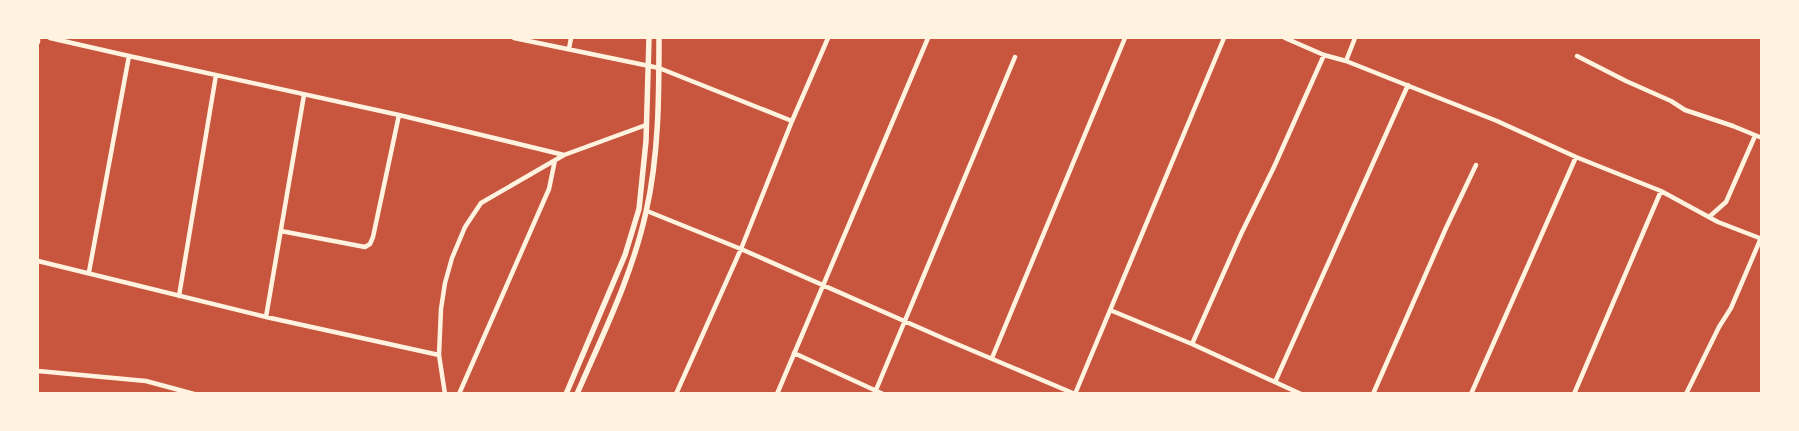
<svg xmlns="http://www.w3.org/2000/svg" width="1799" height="431" viewBox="0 0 1799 431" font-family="'Noto Sans',sans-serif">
	<rect width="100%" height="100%" fill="#c8553d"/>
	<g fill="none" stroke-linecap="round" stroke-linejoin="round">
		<path stroke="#fff3e0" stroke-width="4.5" d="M50,38L129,56L399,115L564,155
			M514,38L659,68L792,121
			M1285,38L1324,55L1346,61L1497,121L1576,157L1661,191L1718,222L1762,239
			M38,42V38
			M569,49L571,38
			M1577,56L1626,81L1671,101L1685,110L1733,126L1762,138
			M1346,61L1355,38
			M647,211L741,249L945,339L1075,394L1224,38
			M1709,217L1726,202L1755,136
			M281,231L365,247L370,244L373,237L399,115
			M38,261L266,317L439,355
			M89,272L129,56
			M179,296L216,75
			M1110,310L1192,344L1301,394
			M266,317L304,95
			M1192,344L1241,234L1274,167L1324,55
			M794,353L883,394
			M992,358L1125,38
			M38,371L146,381L194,394
			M1275,382L1408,85
			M876,390L1015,57
			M445,394L439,355L441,309L445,283L452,258L465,227L481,203L564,155L646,125
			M459,394L549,189L555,160
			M676,394L741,249L792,121L828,38
			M777,394L928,38
			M1373,394L1446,228L1476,165
			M1471,394L1576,157
			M1574,394L1661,191
			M1686,394L1719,327L1731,308L1761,238"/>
		<path stroke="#fff3e0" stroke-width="5.5" d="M566,394L625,255L639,209L646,141L649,38
			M577,394C603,334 632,276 646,212C659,155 659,95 659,38"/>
	</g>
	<rect width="1799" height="431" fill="none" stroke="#fff3e0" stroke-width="78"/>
</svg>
